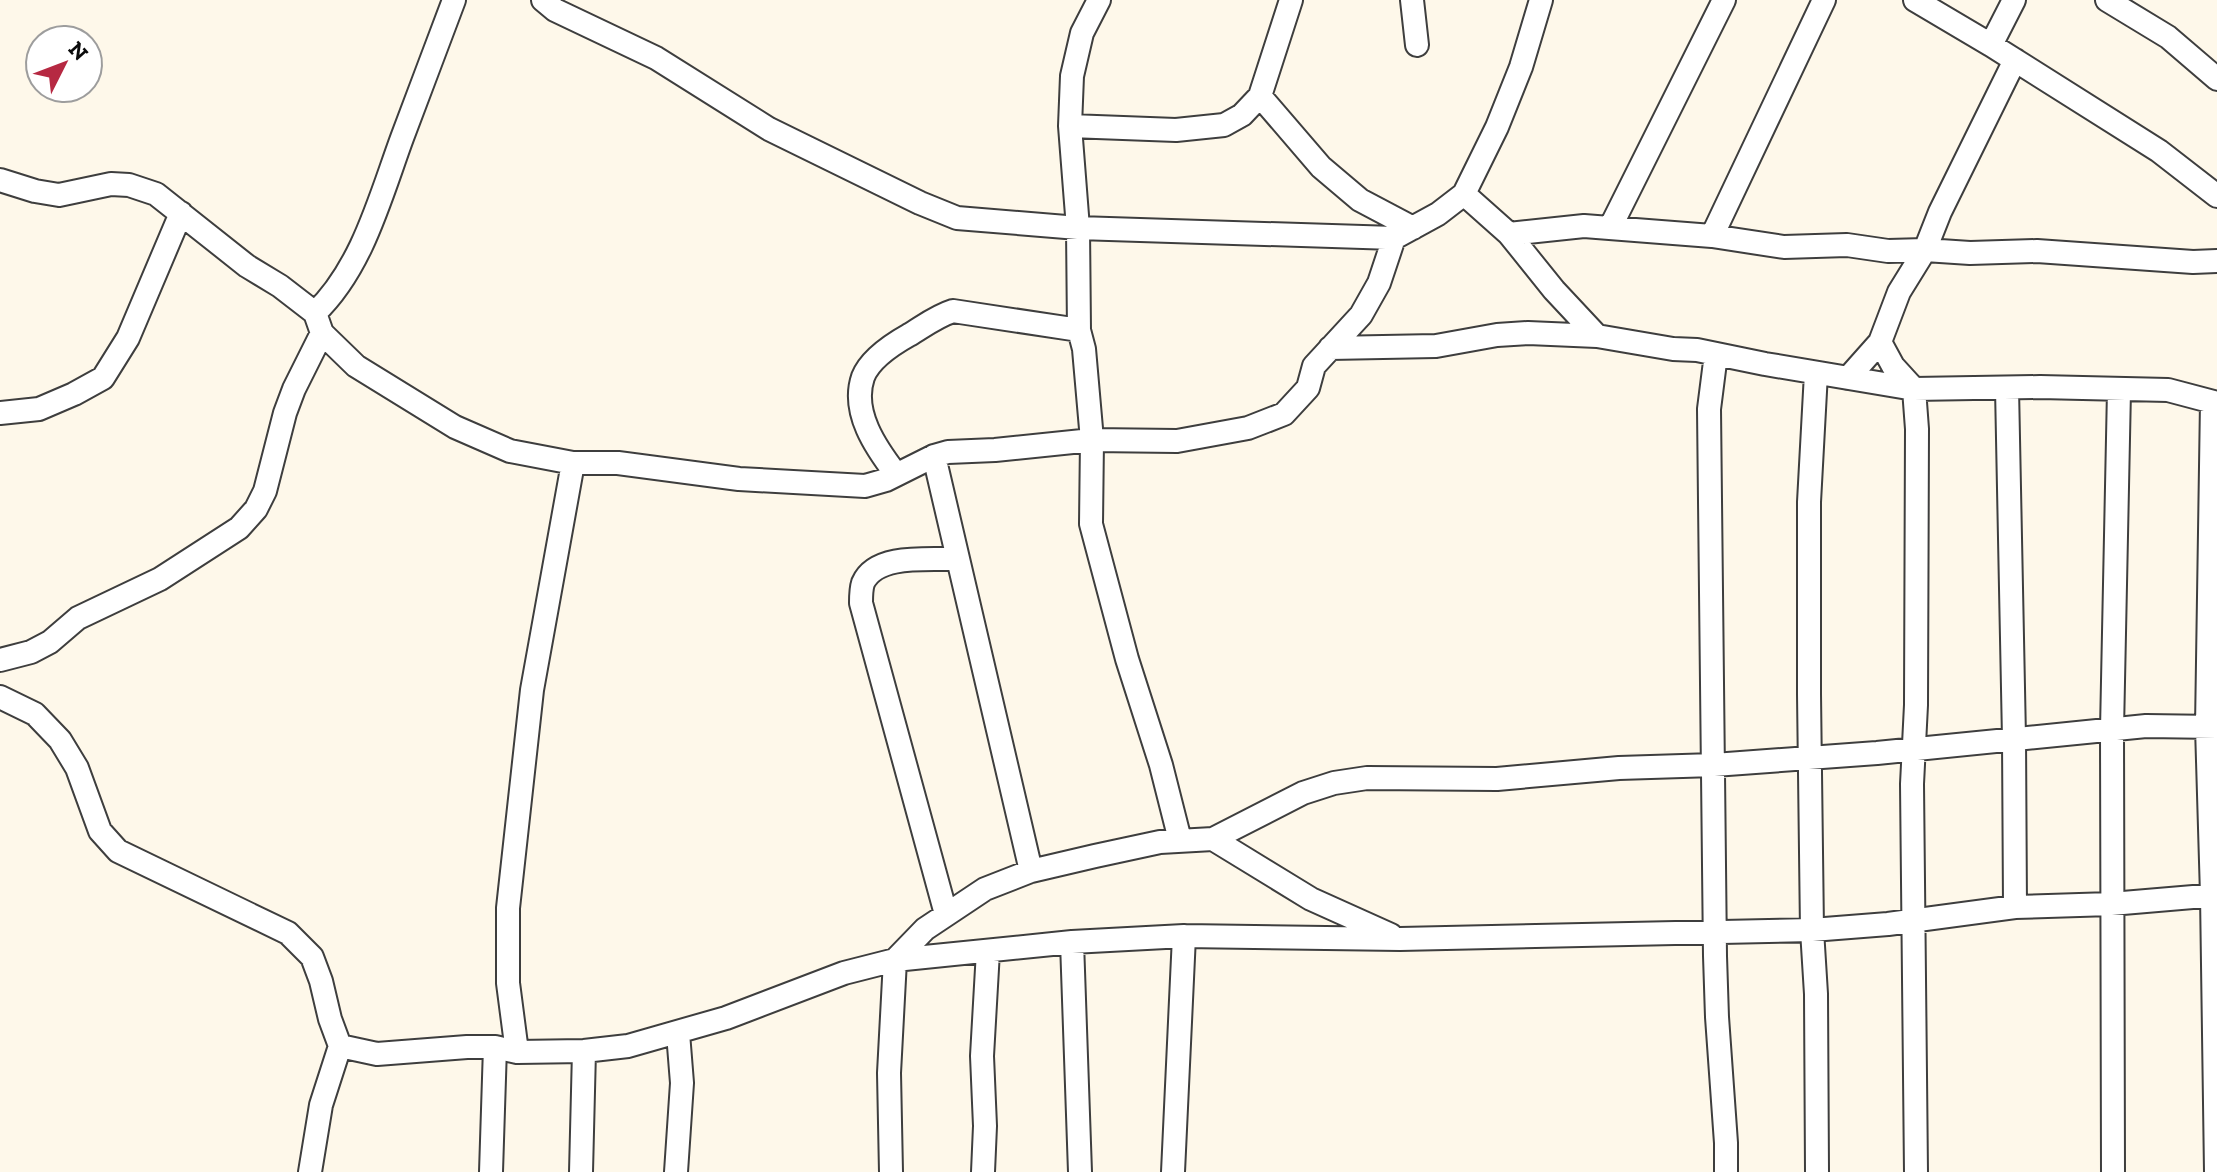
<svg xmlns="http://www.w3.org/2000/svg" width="2217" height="1172" viewBox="0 0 2217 1172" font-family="'Zilla Slab',serif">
	<rect width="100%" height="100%" fill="#fef8ea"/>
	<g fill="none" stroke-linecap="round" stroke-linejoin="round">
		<defs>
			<path id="street" d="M543,0L555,10L656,58L769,129L920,203L957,218L1078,228L1394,238L1438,214L1464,194L1497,127L1521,67L1541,0
				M1099,0L1082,33L1072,76L1070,126L1078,228L1079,330L1084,349L1092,440L1091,524L1127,659L1161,765L1180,840
				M1291,0L1260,96L1321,167L1360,200L1413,228
				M1412,0L1417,45
				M1915,0L1991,45L2159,151L2217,196
				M2107,0L2168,37L2217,79
				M1991,45L2014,0
				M1070,126L1176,130L1224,125L1242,115L1260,96
				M0,180L35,191L59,195L111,184L129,185L156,194L247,266L280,286L315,313L322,333L356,366L455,427L510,451L573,463H618L739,479L865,486L886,480L934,456L948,452L995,450L1092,440L1177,441L1248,428L1284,414L1308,388L1314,366L1361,315L1379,283L1394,238
				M1464,194L1509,234L1554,290L1597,336L1673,349L1697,350L1765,364L1914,389L2040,387L2168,390L2217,403
				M1610,228L1724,0
				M1509,234L1584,226L1712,236L1784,247L1847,245L1888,251L1925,250L1970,253L2037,251L2193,262L2217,261
				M1712,236L1824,0
				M315,313C362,268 380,198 402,138C419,92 437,46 454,0
				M1330,348L1436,346L1497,335L1528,333L1597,336
				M1716,354L1709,409L1715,956L1717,1017L1726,1143V1172
				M1816,373L1809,502V694L1812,930L1816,994L1817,1172
				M1848,378L1880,342
				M2007,388L2014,738L2015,907
				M2212,402L2207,727L2212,895L2216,1172
				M0,413L39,409L74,394L103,378L128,338L181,213
				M934,456L1031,871
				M896,474C876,448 851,412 863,377C870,359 893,344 909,335C924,326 937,316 953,311L1079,330
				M0,660L31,652L50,642L78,618L160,579L239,528L256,509L265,491L285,413L294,389L322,333
				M0,697L35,714L60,740L77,768L100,831L118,851L288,933L312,957L321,981L330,1019L340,1046L321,1105L310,1172
				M1213,839L1311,899L1391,935
				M946,914L861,603C861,596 861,589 863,583C876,553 930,560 958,559
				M1072,942L1080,1172
				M340,1046L377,1054L467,1047H495L517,1052L584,1051L628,1046L726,1018L844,973L895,960L1072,942L1184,936L1400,939L1812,930L1888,924L2015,907L2111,904L2217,895
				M517,1052L508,983V908L532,690L573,463
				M491,1172L495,1047
				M581,1172L584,1051
				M676,1172L682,1083L678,1033
				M891,1172L889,1073L895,960L925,929L985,889L1031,871L1095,856L1160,842L1213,839L1303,793L1334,783L1367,778L1497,779L1619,768L1714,765L1877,753L2146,726L2217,727
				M983,1172L985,1126L982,1056L988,951
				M1173,1172L1184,936
				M1916,1172L1912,784L1916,705L1917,429L1914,389L1893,366L1880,342L1899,292L1925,250L1940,212L2015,60
				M2113,1172L2112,730L2119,390"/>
		</defs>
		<use href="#street" stroke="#3e3e3e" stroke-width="26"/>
		<use href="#street" stroke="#fff" stroke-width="22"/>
	</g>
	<g transform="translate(64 64) rotate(48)"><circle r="38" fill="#ffffff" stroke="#9d9d9d" stroke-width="2"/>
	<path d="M0-6L14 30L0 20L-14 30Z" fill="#b62942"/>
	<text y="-12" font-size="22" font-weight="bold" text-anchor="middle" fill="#0b0b0b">N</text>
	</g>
</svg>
